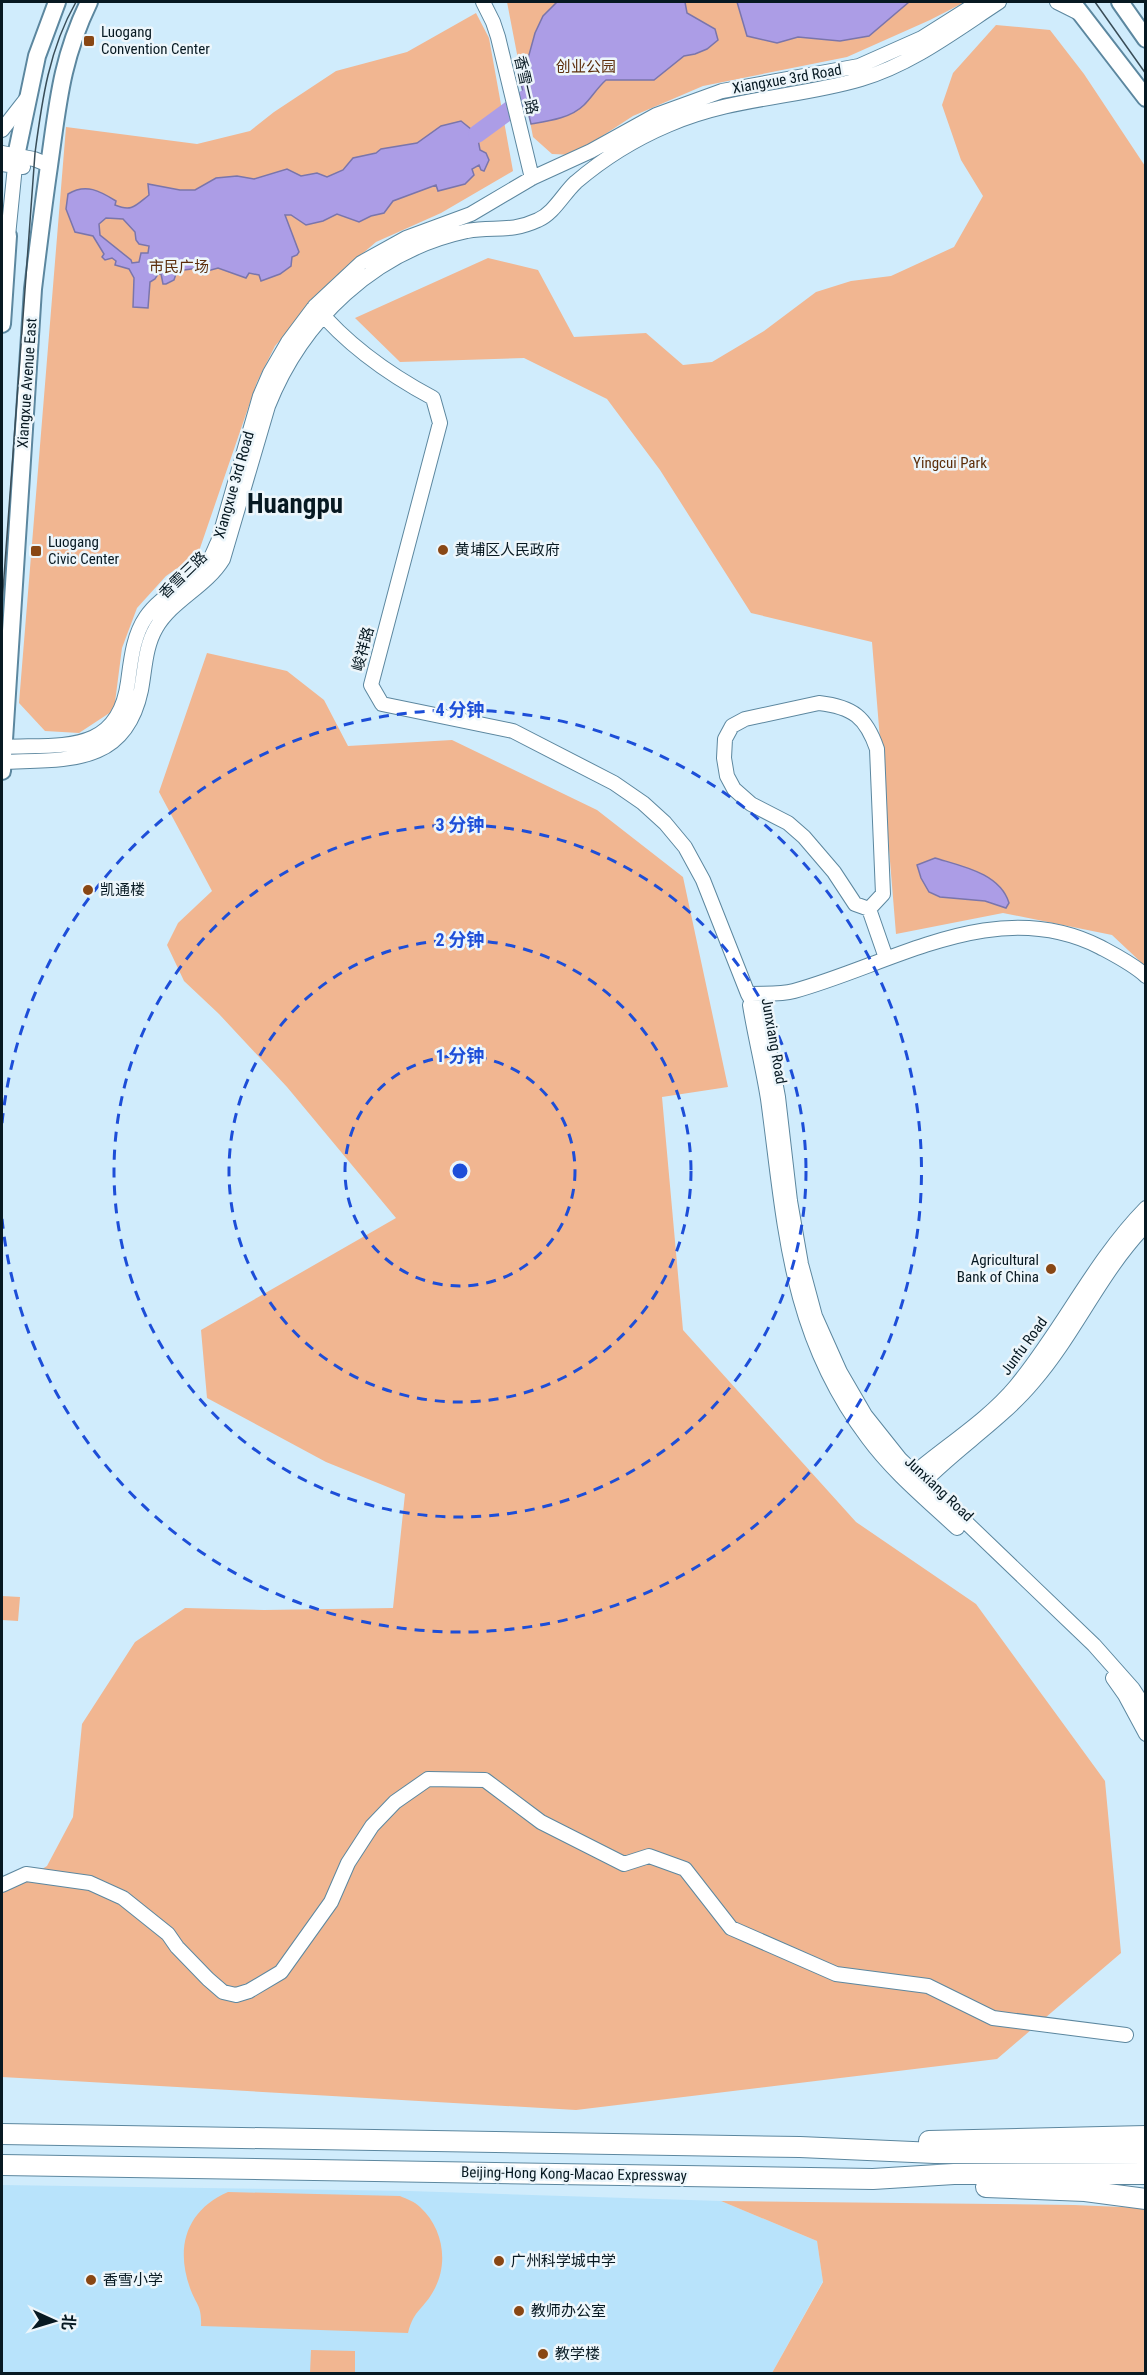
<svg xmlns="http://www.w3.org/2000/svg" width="1147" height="2375" viewBox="0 0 1147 2375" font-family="'Roboto Condensed','Noto Sans SC',sans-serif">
	<rect width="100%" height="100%" fill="#d0ecfc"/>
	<path fill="#b8e3fb" d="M2,2185L409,2191L721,2201L817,2241L823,2281L772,2373L2,2374Z"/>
	<path fill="#f1b691" d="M507,2H965L930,20L847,57L703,86L633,116L573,155L552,154L533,137Z
		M476,13L489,38L513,171L441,213L376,242L333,279L275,346L257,382L198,554L166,576L137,608L122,648L114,710L79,733L45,731L19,703L66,127L197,144L250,131L274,112L336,71L407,52Z
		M996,25L1050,30L1084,74L1145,166V966L1112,935L1003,913L896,934L872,642L751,613L660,470L607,399L524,358L400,362L355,318L488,258L538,270L574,337L646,333L683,365L712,362L764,331L816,292L851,281L891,276L954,247L983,196L961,160L942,105L953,73Z
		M207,653L287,671L324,700L348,746L452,740L597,810L683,877L728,1087L662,1097L683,1330L856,1522L976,1604L1105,1781L1121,1953L997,2059L576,2110L2,2077V1893L47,1866L73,1817L82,1724L135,1642L185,1608L264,1610L393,1608L405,1494L326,1462L207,1398L201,1330L396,1218L287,1087L219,1014L184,981L167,945L178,923L212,891L159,792Z
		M2,1596L20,1597L18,1621L2,1620Z
		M228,2192L400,2196C407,2199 415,2202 420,2207C443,2228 449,2263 434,2290C424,2309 414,2309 408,2333L201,2326C202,2305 196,2305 190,2288C175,2246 187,2210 228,2192Z
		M721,2201L1074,2205L1145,2208V2373H772L823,2282L817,2241Z
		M311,2350L355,2351V2373H310Z"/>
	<path fill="#ac9de6" stroke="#7a75ab" stroke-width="1.5" fill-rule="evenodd" d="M557,2H685L687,13L715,29L718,40L707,49L695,54L684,56L654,80H606C597,88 592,97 584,105C571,118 549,121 531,124L521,84L535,33L543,16Z
		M737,2H909L869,36L840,41L798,37L777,43L747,36Z
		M461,121L477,134L480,150L486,153L489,160L484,171L481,170L479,165L472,169L474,175L465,184L438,191L436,185L393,201L384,213L371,216L359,222L337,214L323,221L306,225L291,215H285L299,252L297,255L292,257L291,266L280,274L261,281L259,275L249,273L246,278L218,268L204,272L199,268L184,270L176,274L174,280L166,284H163L161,274H158L155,279L150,282L148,308L133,307L134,278L129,269L115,265L116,261L112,258L105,260L102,257L104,254L93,236L75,232L66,209L68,194C86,183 100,191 116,201L115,205C132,212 135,206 149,195L148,184L180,190H195L216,178L237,176L254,179L287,169L301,176L317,173L327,177L343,170L353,158L376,153L381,149L417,143L441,126ZM106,218L123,219L135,232L136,240L139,244L149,246L148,253H141L139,262L132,263L131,260L100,235L99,224Z
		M935,858C961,866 1000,873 1009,903L1006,908L985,901L940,897L929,892L921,878L917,865Z"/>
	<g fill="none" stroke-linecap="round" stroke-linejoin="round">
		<path stroke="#ac9de6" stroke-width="18" d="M477,134L525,99"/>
		<defs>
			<path id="minor" d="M483,2L493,22L498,37L532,178
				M1057,2L1079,13
				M2,130L27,98
				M2,153L34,159L49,165
				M2,164L23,167
				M8,236L16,156
				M315,306C348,346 388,374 433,398L440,423L371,685L382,704L513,731L614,783L643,803L665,823L685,847L703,880L748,994L764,1022L778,1097L790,1201L801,1264L815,1316L840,1372L865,1415L900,1459L1094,1645L1133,1689L1146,1709
				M819,703C853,707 866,717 877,749L883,894L869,909L855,904L834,872L804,837L788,823L751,804L734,789L727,776L724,758L725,739L732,726L745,719Z
				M3,747C60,744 118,756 128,682C131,660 133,636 146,617C162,593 193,583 210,559C213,554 215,548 218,542L260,396L270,373L288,342L315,306L361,263L406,238L471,214L532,178L591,151L656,115L722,91L859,66L922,38L979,2
				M2,762C65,759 125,767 141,690C145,669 145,647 156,628C172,600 206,587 223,559L268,406C302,320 374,251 467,231C494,226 510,233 538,220C554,213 563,194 576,182C603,159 635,139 668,125C732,97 797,98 861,79C912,64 956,30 999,2
				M869,909L886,958
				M748,994C763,993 780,995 794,991C893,964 996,894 1100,947C1115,955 1133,964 1146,976
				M750,1005C755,1036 763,1067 768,1099C785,1223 788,1332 868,1438C893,1472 926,1499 957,1528
				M907,1479C942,1448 986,1422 1016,1386C1063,1329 1094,1261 1146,1208
				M917,1489C953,1450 1000,1422 1034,1381C1076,1332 1101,1271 1146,1225
				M1113,1678L1125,1695L1146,1734
				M2,1885L26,1874L90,1883L123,1898L168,1934L177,1947L208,1979L223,1992L236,1995L249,1991L281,1972L331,1902L348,1863L372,1826L395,1802L428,1779L485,1780L541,1822L624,1864L649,1856L685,1869L731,1928L836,1974L928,1986L993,2018L1126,2035"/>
			<path id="major" d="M1072,2L1146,98
				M1120,2L1146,39
				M16,156L37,56L57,2
				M2,324L8,236
				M2,771L33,289C38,248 43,207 49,166C58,103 61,60 89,2"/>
			<path id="highway" d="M2,2134L800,2147L935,2153L1146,2154
				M929,2141L1146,2136
				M2,2165L873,2179L954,2174H1146
				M986,2187L1085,2191L1146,2199"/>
		</defs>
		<use href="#minor" stroke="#5c879f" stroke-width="16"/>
		<use href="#major" stroke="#5c879f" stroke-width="20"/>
		<use href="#highway" stroke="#5c879f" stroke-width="22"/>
		<use href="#minor" stroke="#fff" stroke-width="14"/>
		<use href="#major" stroke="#fff" stroke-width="16"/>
		<use href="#highway" stroke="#fff" stroke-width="20"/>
		<path stroke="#394d58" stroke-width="1.5" d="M1095,2L1146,74
			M2,604L35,153C42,100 49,49 76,2"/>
	</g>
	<g fill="none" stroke="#1d4ed8" stroke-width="3" stroke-dasharray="10 8">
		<circle cx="460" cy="1171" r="115"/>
		<circle cx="460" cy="1171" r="231"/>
		<circle cx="460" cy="1171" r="346"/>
		<path d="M2 1123A461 461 0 1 1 2 1219"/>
	</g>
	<g fill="#894714" stroke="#edf6fb" stroke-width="2">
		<rect x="83" y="35" width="12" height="12" rx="3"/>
		<circle cx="443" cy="550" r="6"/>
		<rect x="30" y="545" width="12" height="12" rx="3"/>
		<circle cx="88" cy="890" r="6"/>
		<circle cx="1051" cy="1269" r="6"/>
		<circle cx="499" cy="2261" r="6"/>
		<circle cx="91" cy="2280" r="6"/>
		<circle cx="519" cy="2311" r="6"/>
		<circle cx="543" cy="2354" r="6"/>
	</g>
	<g text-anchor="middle" stroke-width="5" stroke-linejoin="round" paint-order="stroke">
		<g font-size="15" fill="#071922" stroke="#edf6fb" text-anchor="start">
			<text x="101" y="37">Luogang<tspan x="101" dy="17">Convention Center</tspan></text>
			<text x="48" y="547">Luogang<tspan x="48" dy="17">Civic Center</tspan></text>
			<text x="455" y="555">黄埔区人民政府</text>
			<text x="100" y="895">凯通楼</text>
			<text x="1039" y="1265" text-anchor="end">Agricultural<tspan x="1039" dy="17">Bank of China</tspan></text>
			<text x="511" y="2266">广州科学城中学</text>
			<text x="103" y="2285">香雪小学</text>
			<text x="531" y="2316">教师办公室</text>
			<text x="555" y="2359">教学楼</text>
		</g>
		<g font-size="15" fill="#5c2e0b" stroke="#edf6fb">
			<text x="586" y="72">创业公园</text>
			<text x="179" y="272">市民广场</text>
			<text x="950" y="468">Yingcui Park</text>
		</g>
		<g font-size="15" fill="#071922" stroke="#edf6fb">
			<text transform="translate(787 79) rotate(-10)" y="5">Xiangxue 3rd Road</text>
			<text transform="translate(526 85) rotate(77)" y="5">香雪一路</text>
			<text transform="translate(27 383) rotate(-86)" y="5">Xiangxue Avenue East</text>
			<text transform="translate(234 485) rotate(-74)" y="5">Xiangxue 3rd Road</text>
			<text transform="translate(183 575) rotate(-44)" y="5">香雪三路</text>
			<text transform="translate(363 649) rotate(-75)" y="5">峻祥路</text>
			<text transform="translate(774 1041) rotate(80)" y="5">Junxiang Road</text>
			<text transform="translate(1024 1346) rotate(-54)" y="5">Junfu Road</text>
			<text transform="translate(939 1489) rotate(43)" y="5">Junxiang Road</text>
			<text transform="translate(574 2174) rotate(1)" y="5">Beijing-Hong Kong-Macao Expressway</text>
		</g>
		<g font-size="27" font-weight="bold" fill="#071922" stroke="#edf6fb">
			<text x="295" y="513">Huangpu</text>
		</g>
	</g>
	<circle cx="460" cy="1171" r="9" fill="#1d4ed8" stroke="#edf6fb" stroke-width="3"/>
	<g font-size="18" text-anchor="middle" font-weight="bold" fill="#1d4ed8" stroke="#edf6fb" stroke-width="5" stroke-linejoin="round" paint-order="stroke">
		<text x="460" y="716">4 分钟</text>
		<text x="460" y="831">3 分钟</text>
		<text x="460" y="946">2 分钟</text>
		<text x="460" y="1062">1 分钟</text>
	</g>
	<rect width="1147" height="2375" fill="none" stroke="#071922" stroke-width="6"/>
	<g transform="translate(54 2321) rotate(94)" stroke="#edf6fb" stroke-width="4.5" paint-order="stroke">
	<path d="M0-4.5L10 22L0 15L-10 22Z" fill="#071922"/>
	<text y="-9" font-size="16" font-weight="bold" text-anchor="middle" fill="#071922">北</text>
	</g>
</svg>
